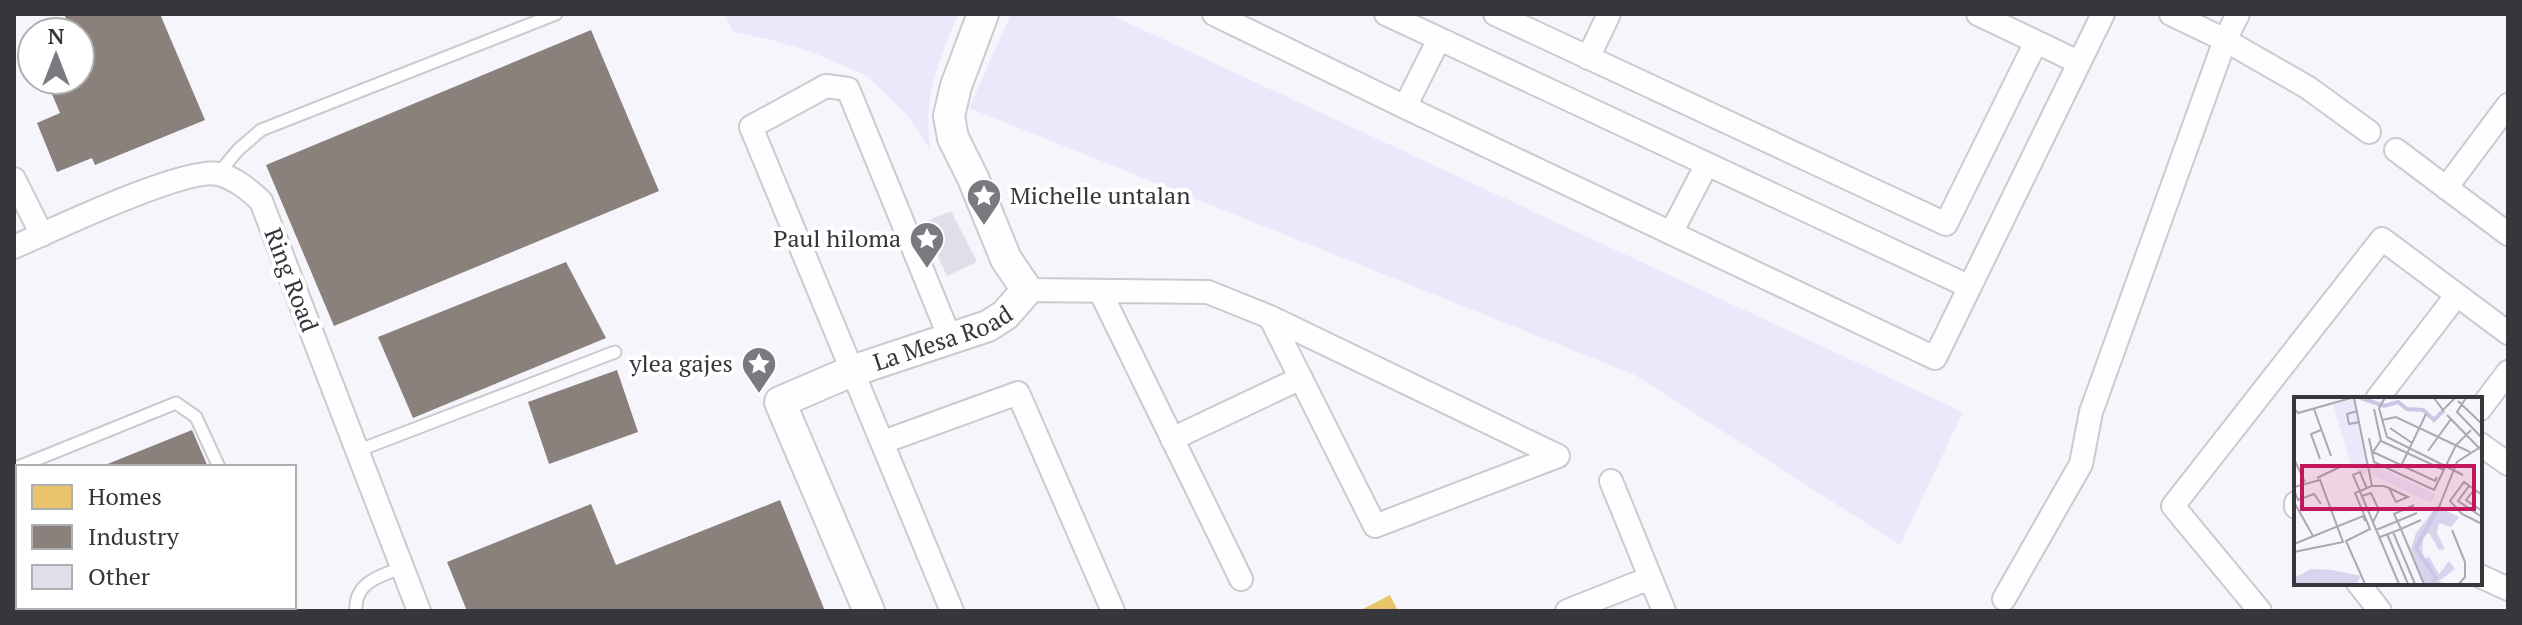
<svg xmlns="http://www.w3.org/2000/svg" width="2522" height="625" viewBox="0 0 2522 625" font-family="'PT Serif',serif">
	<rect width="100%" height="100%" fill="#f6f5fb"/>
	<path fill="#ece7fa" d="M725,14H958C939,61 923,96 930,149L908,116L867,76L812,52L768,39L733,32Z
		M1011,14H1109L1963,412L1900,545L1635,375L969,108Z"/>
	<path fill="#e9c46a" d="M1390,595L1398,611H1359Z"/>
	<path fill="#8a817c" d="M64,14H160L205,120L95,165L92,158L57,172L37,123L60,113L46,80H80V32H72Z
		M591,30L659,191L334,326L266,165Z
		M566,262L606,338L413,418L378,337Z
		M617,370L638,432L549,464L528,402Z
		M192,430L208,467H100Z
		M18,500V591L14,593V501Z
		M780,500L825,611H467L447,562L591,504L616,565Z
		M41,607H277L267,611H42Z"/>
	<path fill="#e1deea" d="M951,211L977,262L947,276L922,223Z"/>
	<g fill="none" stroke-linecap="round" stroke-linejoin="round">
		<defs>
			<path id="lane" d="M218,174L238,150L261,130L556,14
				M357,451L615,352
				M18,467L176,403L196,417L219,467
				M356,611C354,583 379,576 401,568"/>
			<path id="street" d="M1214,14L1405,107L1935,358L2103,14
				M1386,14L1970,287
				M1495,14L1946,224L2036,42
				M1978,14L2078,62
				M2171,14L2225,40L2307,87L2369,132
				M1588,58L1609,14
				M1405,107L1439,39
				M2396,150L2508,234
				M14,179L42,235
				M2446,188L2508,105
				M1671,233L1707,164
				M14,247C52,230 186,166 219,174C236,179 248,189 261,201L419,611
				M1027,290L1208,292L1270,317L1558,456L1375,526L1270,317
				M1100,291L1241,579
				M950,338L848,89L826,86L751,127L952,611
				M2377,399L2456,296
				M2480,409L2508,372
				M1172,439L1301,378
				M883,442L1018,393L1113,611
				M2480,444L2508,464
				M1611,481L1664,611
				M2296,503V507
				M2480,576L2508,589
				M2358,583L2380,611
				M2004,599L2081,464L2091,412L2225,40L2238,14
				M1567,611L1650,578
				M2260,611L2173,506L2382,239L2508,333"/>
			<g id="secondary">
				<path id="s1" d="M869,611L780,402L852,371L988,326L1005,315L1027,290L1006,259L973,178L953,138L949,116L956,86L983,14"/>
			</g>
		</defs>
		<use href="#lane" stroke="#cbcad0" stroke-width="15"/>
		<use href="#street" stroke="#cbcad0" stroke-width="26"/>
		<use href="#secondary" stroke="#cbcad0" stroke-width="34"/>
		<use href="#lane" stroke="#fefefe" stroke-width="11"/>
		<use href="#street" stroke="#fefefe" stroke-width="22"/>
		<use href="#secondary" stroke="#fefefe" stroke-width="30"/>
	</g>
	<defs>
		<symbol id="sight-pin" viewBox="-11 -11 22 30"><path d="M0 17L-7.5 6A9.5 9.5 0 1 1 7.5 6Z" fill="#7a797f" stroke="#fff"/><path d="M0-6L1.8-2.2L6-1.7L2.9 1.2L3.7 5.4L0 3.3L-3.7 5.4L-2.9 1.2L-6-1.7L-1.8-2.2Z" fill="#fff"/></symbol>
	</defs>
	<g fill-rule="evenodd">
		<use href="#sight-pin" x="964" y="176" width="40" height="54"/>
		<use href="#sight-pin" x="907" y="219" width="40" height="54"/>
		<use href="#sight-pin" x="739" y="344" width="40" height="54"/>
	</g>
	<g text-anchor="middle" stroke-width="8" stroke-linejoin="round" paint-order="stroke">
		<g font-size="24" fill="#37363c" stroke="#fff" text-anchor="end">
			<text x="1010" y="204" text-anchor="start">Michelle untalan</text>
			<text x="901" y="247">Paul hiloma</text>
			<text x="733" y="372">ylea gajes</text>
		</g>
		<g font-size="24" fill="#37363c" stroke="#fff">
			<text transform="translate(291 280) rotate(69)" y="8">Ring Road</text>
			<text dy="8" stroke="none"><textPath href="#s1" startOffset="402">La Mesa Road</textPath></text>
		</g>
	</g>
	<g transform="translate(2294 397)">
		<rect width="188" height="188" fill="#f6f5fb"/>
		<path d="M59,2L74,68L71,79L57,68L39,8ZM78,68L142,97L137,106L74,76Z" fill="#ece7fa"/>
		<path d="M143,109L165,120L157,130L145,126L143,136L151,152L145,153L135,136L129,140L128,162L135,160L145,177L155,164L161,172L145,184L153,187H131L117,152L122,136ZM17,172L38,173L67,179L62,187H0V181Z" fill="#d9d3ee"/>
		<path fill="none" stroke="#ccc5e5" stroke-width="4" d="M67,1L90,9L104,5L113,12L129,13L140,23L150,13M138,187L142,181L122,151L143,112"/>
		<path fill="none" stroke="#aaa9af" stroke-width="2" d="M60,1L78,89L61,96L76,132L52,144L71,187M91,1L85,11L93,40L169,78M140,1L149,13L161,1M172,1L163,15L188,41M164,4L188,27M0,11L4,16L57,1M20,12L37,59M80,12L87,44L150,73M64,14L53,17L55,27L66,25M153,18L187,53M88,23L102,20L176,55M96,31L118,46M75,41L80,65L140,93L162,48L177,33M87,43L79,55L141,84L143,80M134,54L157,22M0,62L11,85M26,62L17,37L27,33M107,69L132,17M23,81L48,69M78,89H90L95,91L114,100L102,105L95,91M175,89L164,104L188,120M0,90L26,83L49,145L0,155M73,92L66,75L59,78L105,187M0,93L4,103L20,97L27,107M180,93L172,103L188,114M188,98L170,85L156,104L168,117L188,127M68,99L77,96L85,113L79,125M0,105L19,139M120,108L100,117L107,132L127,123M145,110L163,65L188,49M82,133L123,116M158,133L171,165V180L165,187M99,135L121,187M93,137L114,187M86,140L107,132L130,187M0,147L69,119L71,124"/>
		<path fill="#c2185b" fill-opacity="0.15" stroke="#c2185b" stroke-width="4" d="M8,69H180V112H8Z"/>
		<rect width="188" height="188" fill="none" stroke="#37363c" stroke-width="4"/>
	</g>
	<rect width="2522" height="625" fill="none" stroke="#37363c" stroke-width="32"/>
	<rect x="16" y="465" width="280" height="144" fill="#ffffff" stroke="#afafb1" stroke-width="2"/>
	<rect x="32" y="485" width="40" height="24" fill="#e9c46a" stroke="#afafb1" stroke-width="2"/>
	<text x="88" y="505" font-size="24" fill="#37363c">Homes</text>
	<rect x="32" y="525" width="40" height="24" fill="#8a817c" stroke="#afafb1" stroke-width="2"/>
	<text x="88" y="545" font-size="24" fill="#37363c">Industry</text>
	<rect x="32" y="565" width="40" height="24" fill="#e1deea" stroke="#afafb1" stroke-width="2"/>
	<text x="88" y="585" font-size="24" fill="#37363c">Other</text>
	<g transform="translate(56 56)"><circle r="38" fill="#ffffff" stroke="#afafb1" stroke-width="2"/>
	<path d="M0-6L14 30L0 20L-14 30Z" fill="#7a797f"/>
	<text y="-12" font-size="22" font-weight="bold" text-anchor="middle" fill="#37363c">N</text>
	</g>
</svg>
